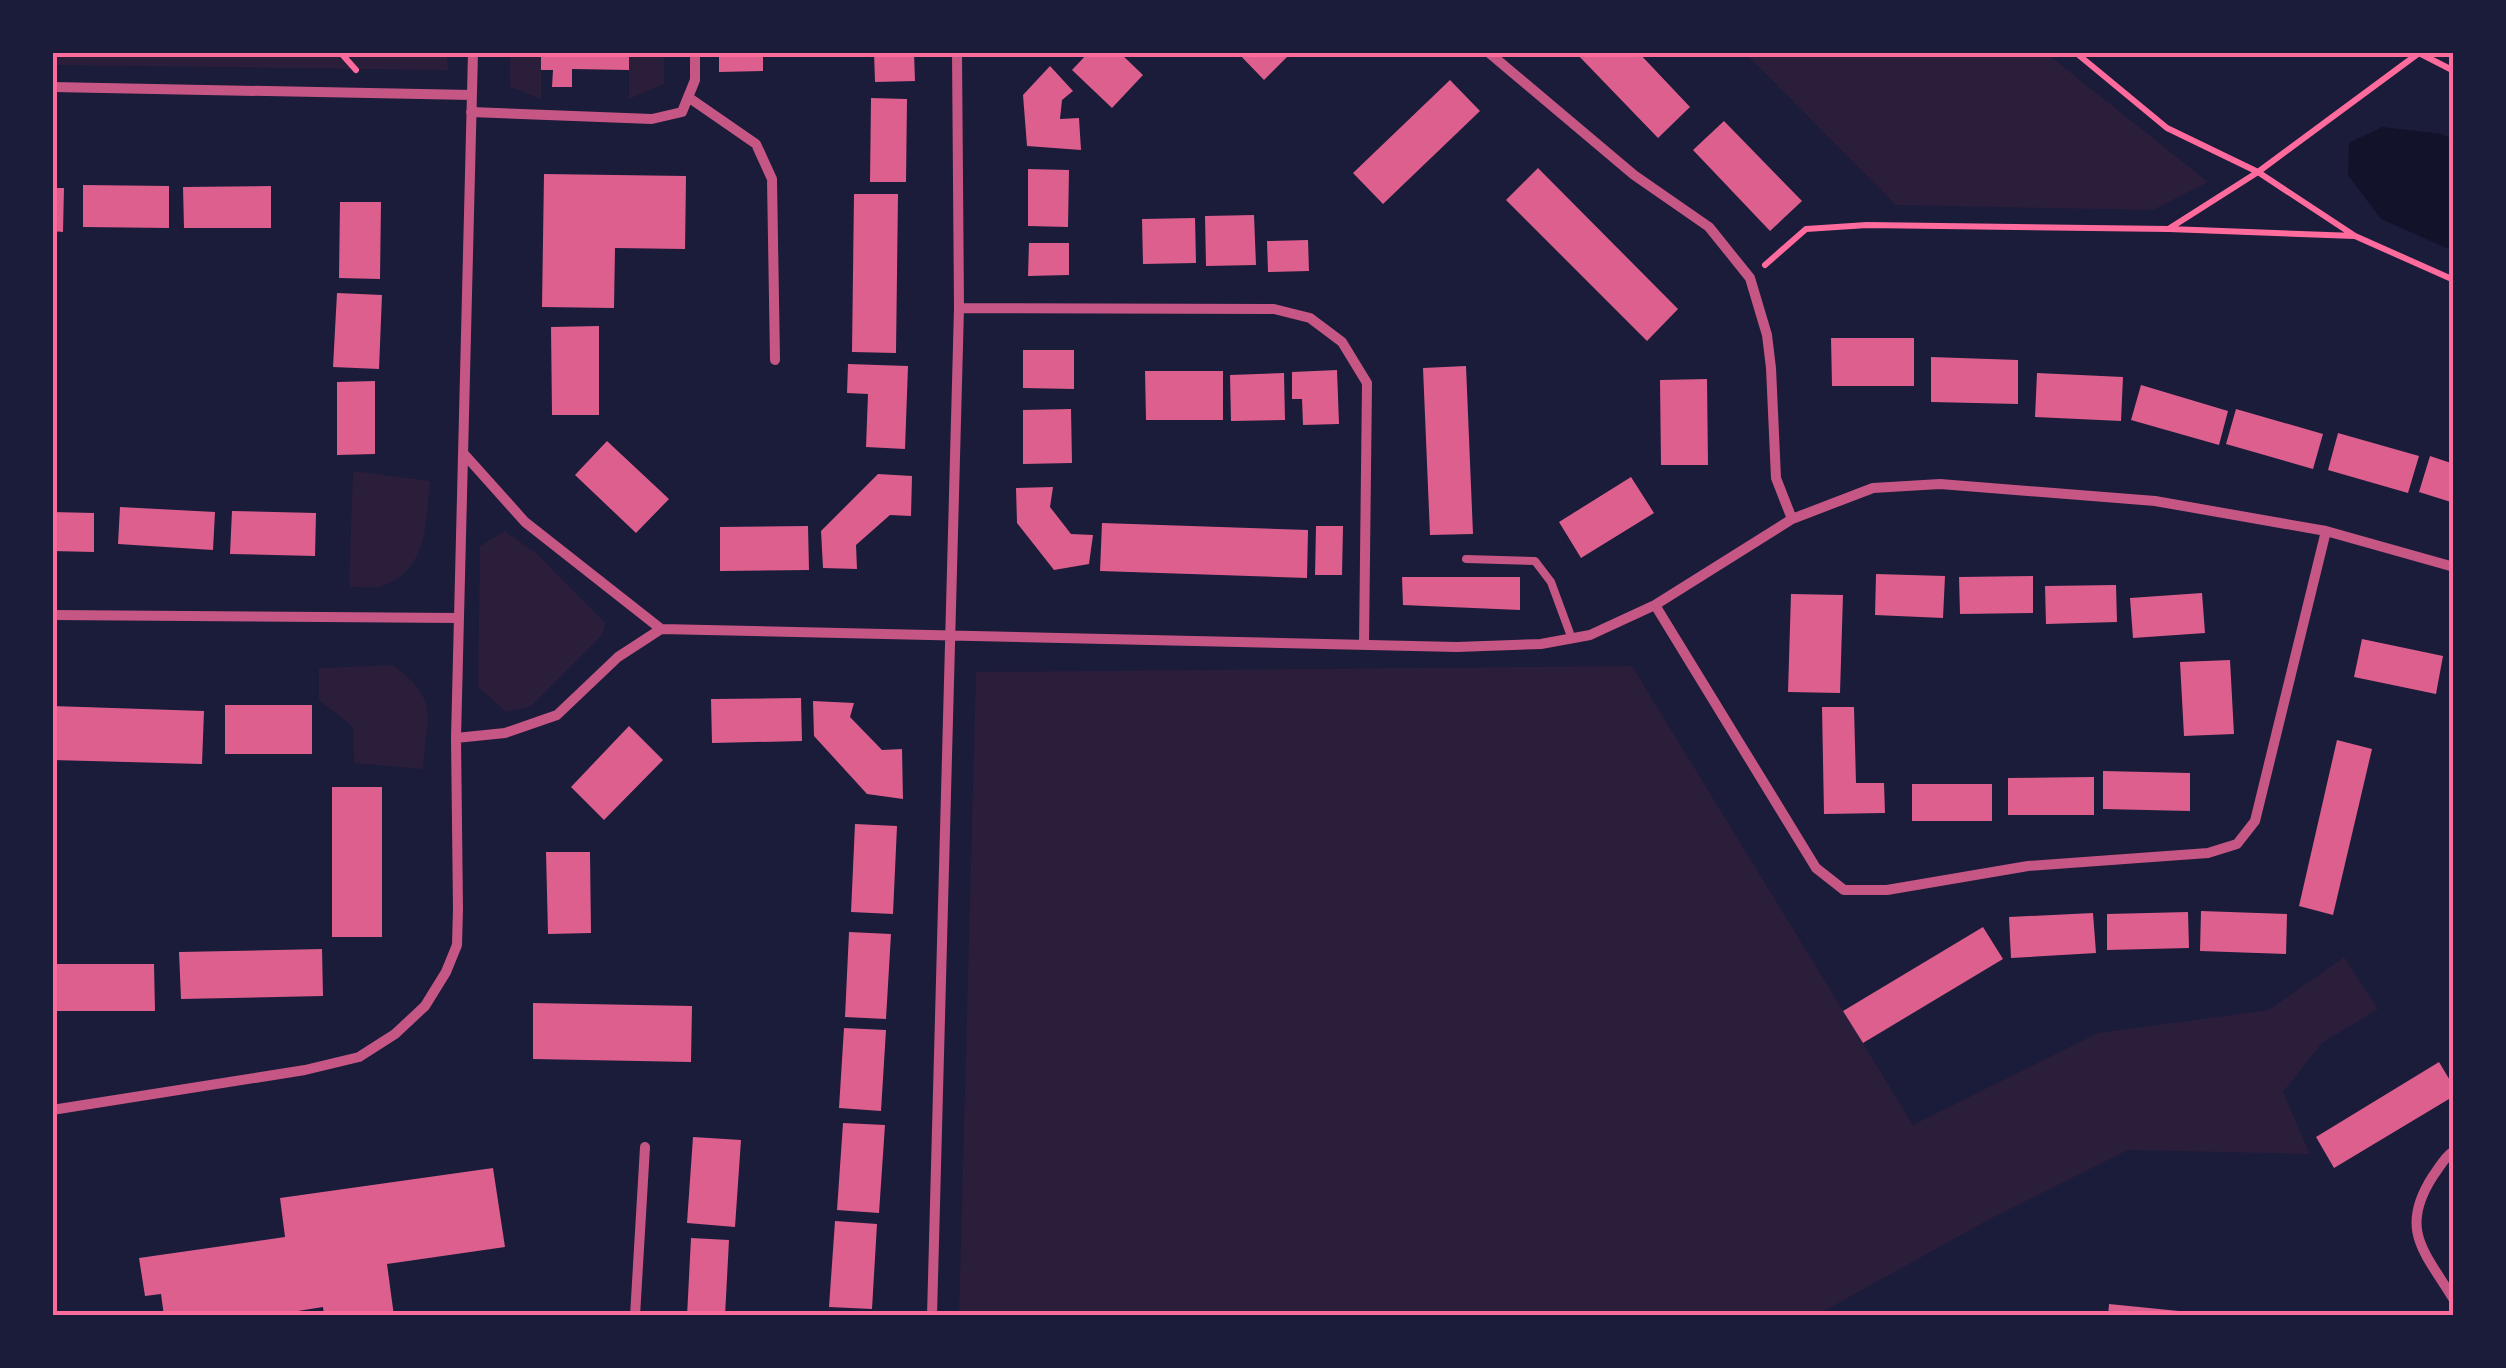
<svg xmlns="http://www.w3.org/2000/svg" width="2506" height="1368" viewBox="0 0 2506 1368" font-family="Poppins,sans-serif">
	<rect width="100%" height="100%" fill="#1b1b3a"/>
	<path fill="#2a1e3b" d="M53,52H447L448,70L53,65Z
		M510,53H541V99L510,87Z
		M629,53H664V84L629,99Z
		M1745,53H2046L2208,182L2153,210L1896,205Z
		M353,471L430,481C426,520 429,570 382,586C373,589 359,587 349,587Z
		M505,531L537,554L605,623L603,634L530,707L506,712L478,687L480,546Z
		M393,665C440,700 427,715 423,769L354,763L353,727L319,700V668Z
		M1632,666L1913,1125L2098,1033L2269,1010L2344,957L2378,1009L2322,1043L2283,1092L2310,1154L2128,1150L1990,1219L1817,1315L959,1316L976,672Z"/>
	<path fill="#12122b" d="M2382,127L2442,134L2453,140V251L2381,219L2348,175L2349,143Z"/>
	<path fill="#dd5f8e" d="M541,52H629V70L572,69V87H552L553,70H541Z
		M719,52H763V71L719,72Z
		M874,52H914L915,81L875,82Z
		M1089,52H1119L1143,75L1112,108L1072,70Z
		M1237,52H1292L1264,80Z
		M1575,52H1638L1690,107L1658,138Z
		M1050,66L1073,91L1062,100L1060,119L1079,118L1081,150L1027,146L1023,95Z
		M1450,80L1480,111L1383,204L1353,173Z
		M871,98L907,99L906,182H870Z
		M1724,121L1802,201L1770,231L1693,150Z
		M1538,168L1678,309L1647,341L1506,200Z
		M1028,169L1069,170L1068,227L1028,226Z
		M544,174L686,176L685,249L615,248L614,308L542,307Z
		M83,185L169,186V228L83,227Z
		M271,186V228H184L183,187Z
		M52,188H64L63,232L52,231Z
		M854,194H898L896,353L852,352Z
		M340,202H381L380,279L339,278Z
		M1254,215L1256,265L1206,266L1205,216Z
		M1195,218L1196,263L1143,264L1142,219Z
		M1308,240L1309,271L1268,272L1267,241Z
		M1029,243H1069V275L1028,276Z
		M337,293L382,295L379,369L333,367Z
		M599,326V415H552L551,327Z
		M1831,338H1914V386H1832Z
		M1023,350H1074V389L1023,388Z
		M1931,357L2018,360V404L1931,402Z
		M848,364L908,366L905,449L866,447L868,394L847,393Z
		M1466,366L1473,534L1430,535L1423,368Z
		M1337,370L1339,424L1303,425L1302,399H1292V372Z
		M1145,371H1223V420H1146Z
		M1284,373L1285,420L1231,421L1230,375Z
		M2037,373L2123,377L2121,421L2035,417Z
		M1707,379L1708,465H1661L1660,380Z
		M375,381V454L337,455V382Z
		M2141,385L2228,411L2219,445L2131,420Z
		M1071,409L1072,463L1023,464V410Z
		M2236,409L2323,434L2313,469L2226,444Z
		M2338,433L2419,456L2408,493L2328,470Z
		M607,441L669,499L636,533L575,475Z
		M2430,456L2454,464V503L2419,492Z
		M878,474L912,476L911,516L890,515L856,545L857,569L823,568L821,531Z
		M1631,477L1654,513L1581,558L1559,522Z
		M1053,487L1050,507L1071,534L1093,535L1089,564L1054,570L1017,523L1016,488Z
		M120,507L215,512L213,550L118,544Z
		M232,511L316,513L315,556L230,554Z
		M52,512L94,513V552L52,551Z
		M1102,523L1308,530L1307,578L1100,571Z
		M808,526L809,570L720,571V527Z
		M1316,526H1343L1342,575H1315Z
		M1876,574L1945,576L1943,618L1875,615Z
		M2033,576V613L1960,614L1959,577Z
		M1402,577H1520V610L1403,605Z
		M2116,585L2117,622L2046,624L2045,586Z
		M2202,593L2205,633L2133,638L2130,598Z
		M1791,594L1843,595L1840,693L1788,692Z
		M2362,639L2443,656L2436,694L2354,677Z
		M2230,660L2234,734L2184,736L2180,662Z
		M801,698L802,741L712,743L711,699Z
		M813,701L854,703L850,717L882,750L902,749L903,799L867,794L814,736Z
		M225,705H312V754H225Z
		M52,706L204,711L202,764L52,760Z
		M1822,707H1854L1856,783H1884L1885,813L1824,814Z
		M629,726L663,760L604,820L571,787Z
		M2337,740L2372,749L2333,915L2299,906Z
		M2103,771L2190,773V811L2103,809Z
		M2094,777V815H2008V778Z
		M1912,784H1992V821H1912Z
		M332,787H382V937H332Z
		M855,824L897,826L893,914L851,912Z
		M546,852H590L591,933L548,934Z
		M2201,911L2287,914L2286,954L2200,951Z
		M2188,912L2189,948L2107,950V914Z
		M2093,913L2096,953L2011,958L2009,917Z
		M1983,927L2003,959L1863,1043L1843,1011Z
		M849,932L891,934L886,1019L845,1017Z
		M322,949L323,996L181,999L179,952Z
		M52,964H154L155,1011H52Z
		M533,1003L692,1006L691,1062L533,1059Z
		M844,1028L886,1030L881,1111L839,1108Z
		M2439,1062L2454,1087V1096L2334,1168L2316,1137Z
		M843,1123L885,1125L879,1213L837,1210Z
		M693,1137L741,1140L735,1227L687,1223Z
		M493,1168L505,1247L387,1264L394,1316H324L323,1307L266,1316H164L161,1294L145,1296L139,1258L285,1237L280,1198Z
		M835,1221L877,1224L872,1309L829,1307Z
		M691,1238L729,1240L725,1316H687Z
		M2109,1304L2199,1313V1316H2108Z"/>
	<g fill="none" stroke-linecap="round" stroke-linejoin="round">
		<path stroke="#ff6b9d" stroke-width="6" d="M340,52L356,70
			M2075,52L2167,128L2258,172L2355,236L2454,280
			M2170,228L2258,172L2419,53L2454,71
			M1765,265L1806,229L1867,225L2169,229L2355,236"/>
		<path stroke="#c65784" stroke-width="8" d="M1466,559L1535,561L1551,582L1572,639"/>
		<path stroke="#c65784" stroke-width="10" d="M1488,52L1634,175L1709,227L1750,278L1767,335L1771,368L1776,478L1792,519
			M52,87L472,95
			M688,97L756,144L772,179L775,360
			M471,112L652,119L682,112L695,80V52
			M959,308L1274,309L1310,318L1342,342L1367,383L1364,645
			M465,455L525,522L661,629
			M1655,605L1816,868L1844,890H1887L2028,866L2208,853L2237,844L2255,821L2326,531
			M52,615L459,618
			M456,738L505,733L557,715L618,657L661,629L1457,647L1541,644L1590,635L1655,605L1792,519L1873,488L1940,484L2155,501L2326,531L2454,567
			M52,1110L305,1070L359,1057L395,1034L425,1006L446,972L457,945L458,909L456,738L473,52
			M2454,1151C2444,1157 2440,1167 2433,1176C2398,1230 2425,1252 2454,1300
			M635,1316L645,1147
			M932,1316L959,308L957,52"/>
	</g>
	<rect width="2506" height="1368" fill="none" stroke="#1b1b3a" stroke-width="110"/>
	<rect x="55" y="55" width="2396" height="1258" fill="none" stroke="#ff6b9d" stroke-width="4"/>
</svg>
